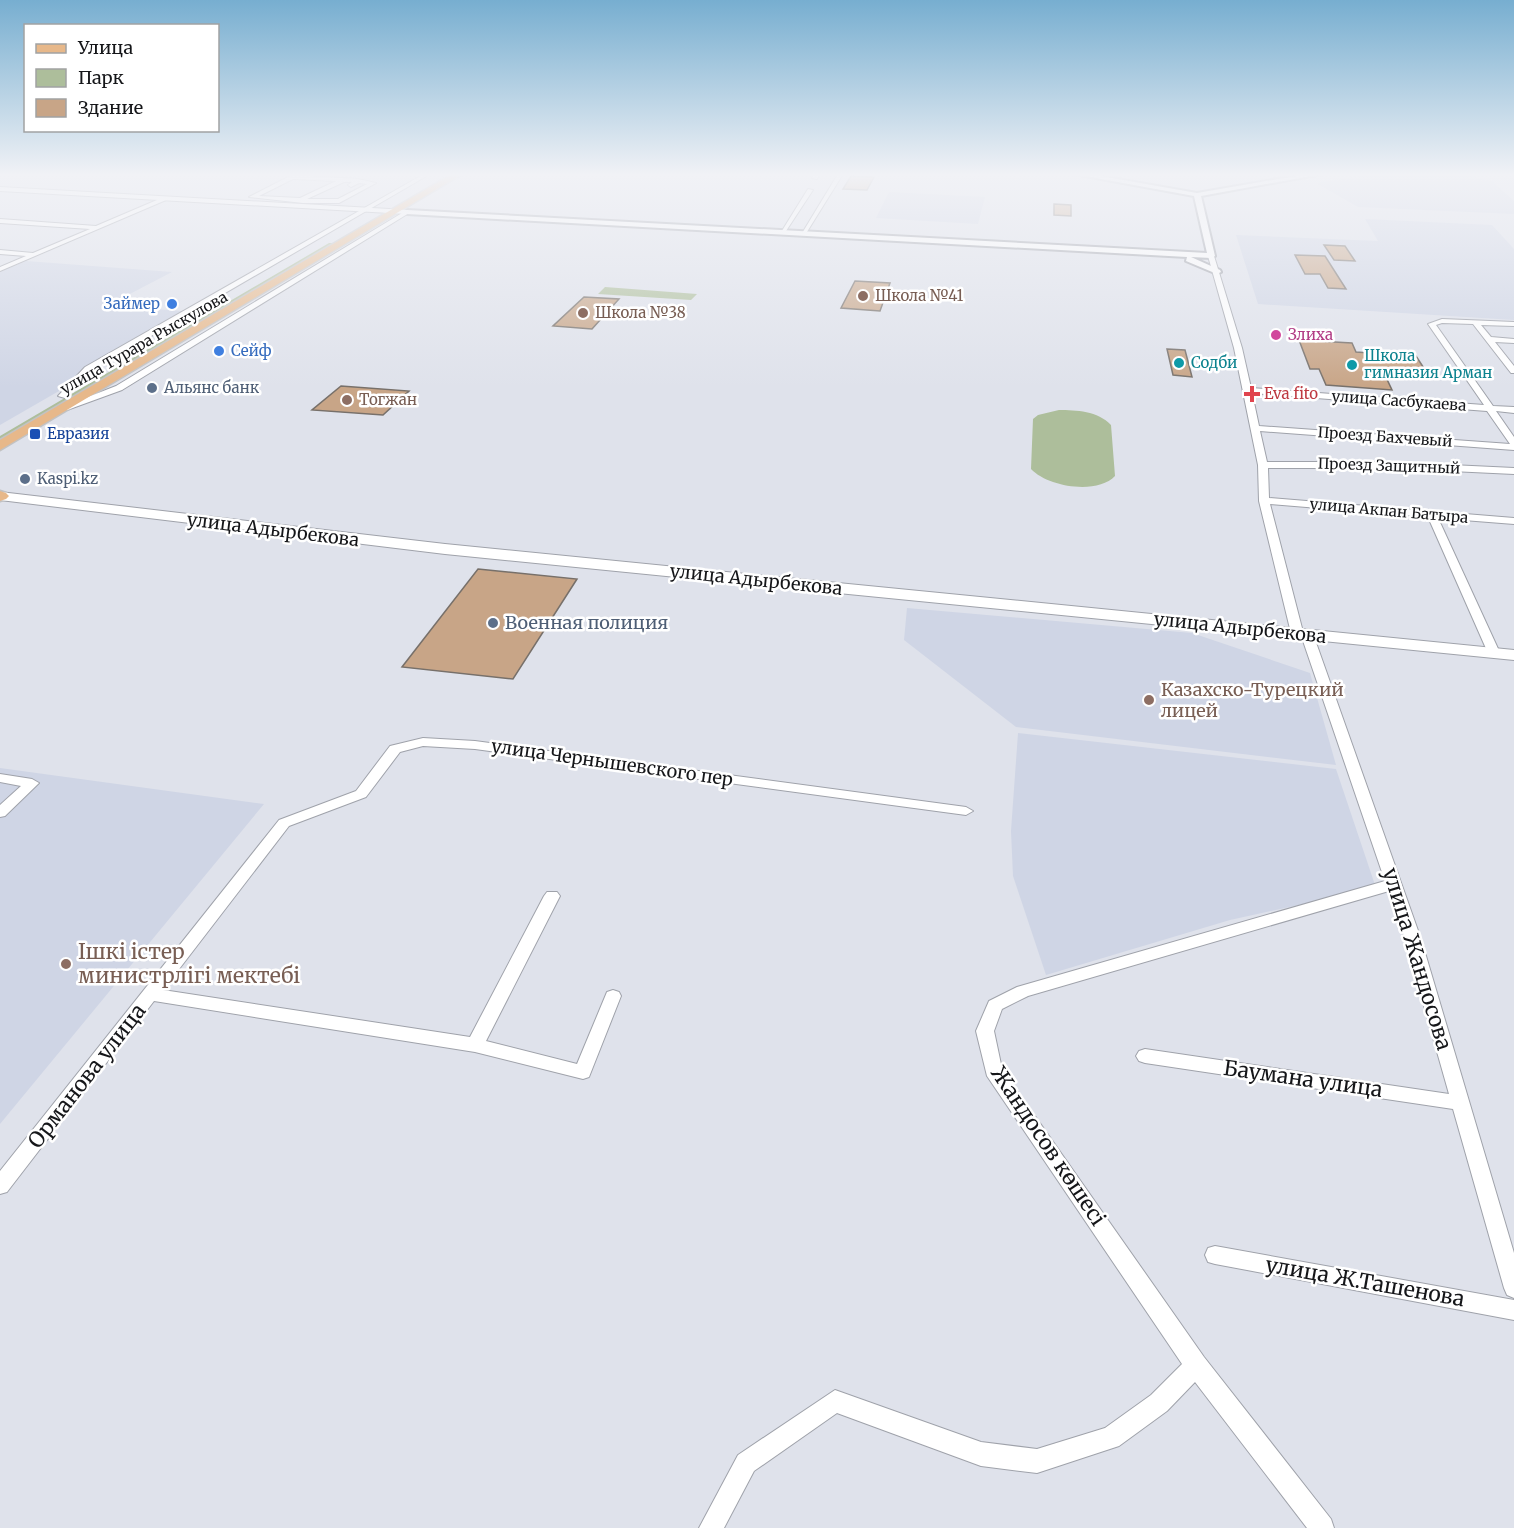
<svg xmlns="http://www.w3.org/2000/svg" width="1514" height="1528" viewBox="0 0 1514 1528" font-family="Merriweather,serif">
	<rect width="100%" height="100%" fill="#dfe2eb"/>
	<path fill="#cfd5e5" d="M1374,174H1461L1492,181L1514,201V214L1358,207L1316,183Z
		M889,192L985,197L978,224L876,218Z
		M1365,219L1492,225L1514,249V320L1258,304L1236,235L1378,241Z
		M26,261L172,272L124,297L155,300L140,308L196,312L0,425V272Z
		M907,608L1192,633L1310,673L1336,765L1016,727L904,640Z
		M1018,733L1336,769L1376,888L1230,920L1046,975L1013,876L1011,831Z
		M0,768L264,804L0,1124Z"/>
	<path fill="#adbe9b" d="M329,243H334L0,441V436Z
		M605,287L697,294L691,300L598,294Z
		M1059,410C1076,410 1098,411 1111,425L1115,476C1097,495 1048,487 1031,469L1033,419L1038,415Z"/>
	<path fill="#c8a587" stroke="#77706a" stroke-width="1.5" d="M851,176L874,177L867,190L843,189Z
		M1054,204L1071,205V216L1054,215Z
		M1324,245L1345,246L1355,261L1334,260Z
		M1295,255L1325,256L1346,289L1328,288L1320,274H1305Z
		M855,281L890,283L880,311L841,308Z
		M584,297L619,299L592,329L553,326Z
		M1299,340L1352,343L1356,352L1416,356L1429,376L1384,373L1392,390L1326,385L1319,369H1310Z
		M1167,349L1185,350L1192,377L1173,375Z
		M341,386L409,391L383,415L312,410Z
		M478,569L577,579L513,679L402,667Z"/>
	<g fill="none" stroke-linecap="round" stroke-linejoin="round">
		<defs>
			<path id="minor" d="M424,174H430L91,371L65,398L58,396L85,367Z
				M814,174H820L817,179L812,178Z
				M838,174H843L805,235H801Z
				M292,175L358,179L376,183L339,203H303L249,197ZM293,179L336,181L300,198L259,196ZM344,182H352L348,185L351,187L359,183L367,184L338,199H307Z
				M808,189L813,190L784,234H780Z
				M164,197L166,200L0,271V267L26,256L0,254V250L33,253L90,229L0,223V219L96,226Z
				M407,210L409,213L122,390L67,410L60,408L116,386Z
				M1211,254L1214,256L1242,348L1251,388L1484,405L1428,324L1442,319L1514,322V326L1481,325L1491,337L1514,339V343L1495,342L1514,366V373H1511L1473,324L1442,323L1436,325L1493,406L1514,407V413L1496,411L1514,437V450L1260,431L1267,462H1388L1514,468V474L1388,468H1268L1269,498L1514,518V524L1438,518L1500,653L1494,657L1488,653L1428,517L1270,504L1303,632L1307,630L1313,634L1421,939L1514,1253V1298L1507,1295L1504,1288L1453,1109L1145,1063L1139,1061L1136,1056L1139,1051L1145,1049L1449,1094L1405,939L1389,891L1028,996L1002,1009L994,1031L1002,1069L1204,1357L1331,1519L1334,1528H1307L1195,1382L1167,1411L1119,1446L1037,1473L981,1466L837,1413L754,1471L724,1528H699L738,1455L835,1390L981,1442L1037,1449L1105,1428L1151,1395L1182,1364L987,1076L976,1031L989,1001L1017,987L1385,881L1301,635L1297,636L1291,633L1259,501L1258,465L1234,348L1208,256ZM1252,393L1487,411L1510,444L1259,426Z
				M423,738L475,741L966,807L973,811L966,815L475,749L423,746L400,752L366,797L289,826L163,990L470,1037L544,896L547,892H557L560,896L486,1041L577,1064L607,992L613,990L619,992L621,996L589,1077L583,1079L475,1052L154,1001L7,1192L0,1194V1171L279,820L356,791L390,746Z
				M0,774L32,779L39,783L5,816L0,817V805L21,786L0,782Z
				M1215,1246L1514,1300V1320L1215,1264L1208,1262L1205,1255L1208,1248Z"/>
			<path id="tertiary" d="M1074,174H1089L1197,193L1307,174H1322L1201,196L1215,256L1211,258L1191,257L1220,270L1221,272L1217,274L1186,261L1187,257L407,214L403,212L407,210L1207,253L1194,196Z"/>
			<path id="secondary" d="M0,187L407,210L411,212L407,214L0,191Z
				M0,492L445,544L1514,650V660L445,554L0,500Z"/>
			<path id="primary" d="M452,174H462L0,450V440Z
				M0,491L6,493L9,496L6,499L0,501Z"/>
		</defs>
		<use href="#minor" stroke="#9fa2aa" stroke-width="2"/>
		<use href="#tertiary" stroke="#9fa2aa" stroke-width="4"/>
		<use href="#secondary" stroke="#9fa2aa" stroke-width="2"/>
		<use href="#primary" stroke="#c2c2c3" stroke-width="3"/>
		<use href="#minor" fill="#fff" fill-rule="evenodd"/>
		<use href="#tertiary" fill="#fff" fill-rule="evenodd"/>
		<use href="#secondary" fill="#fff" fill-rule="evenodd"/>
		<use href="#primary" fill="#e7b88a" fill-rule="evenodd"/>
	</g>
	<linearGradient id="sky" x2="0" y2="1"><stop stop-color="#77aed0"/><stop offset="0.45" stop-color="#f1f2f6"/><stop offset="1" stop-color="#f1f2f6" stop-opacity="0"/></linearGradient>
	<rect width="1514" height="388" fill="url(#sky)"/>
	<g fill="#8d6e63" stroke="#fff" stroke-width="2">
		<circle cx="863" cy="296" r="6"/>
		<circle cx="583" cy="313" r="6"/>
		<circle cx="347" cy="400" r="6"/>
		<circle cx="1149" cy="700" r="6"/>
		<circle cx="66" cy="964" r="6"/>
	</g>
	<g fill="#3f7fe0" stroke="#fff" stroke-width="2">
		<circle cx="172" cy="304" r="6"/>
		<circle cx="219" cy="351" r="6"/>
	</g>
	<circle fill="#d1479c" stroke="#fff" stroke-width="2" cx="1276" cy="335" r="6"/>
	<g fill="#0f9aa8" stroke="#fff" stroke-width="2">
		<circle cx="1179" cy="363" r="6"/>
		<circle cx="1352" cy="365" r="6"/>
	</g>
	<g fill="#5c6f8a" stroke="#fff" stroke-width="2">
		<circle cx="152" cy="388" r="6"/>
		<circle cx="25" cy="479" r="6"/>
		<circle cx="493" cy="623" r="6"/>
	</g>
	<path fill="#e0444e" stroke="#fff" stroke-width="2" d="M1249 385h6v6h6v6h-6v6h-6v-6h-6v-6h6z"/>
	<rect fill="#1a4fb4" stroke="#fff" stroke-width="2" x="29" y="428" width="12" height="12" rx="3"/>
	<g text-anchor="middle" stroke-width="5" stroke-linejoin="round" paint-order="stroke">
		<g font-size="15" fill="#785e54" stroke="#fff" text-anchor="start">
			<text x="875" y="301">Школа №41</text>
			<text x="595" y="318">Школа №38</text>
			<text x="359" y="405">Тогжан</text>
		</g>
		<g font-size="15" fill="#366cbe" stroke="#fff" text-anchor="end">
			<text x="160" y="309">Займер</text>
			<text x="231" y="356" text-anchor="start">Сейф</text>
		</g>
		<g font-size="15" fill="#b23c85" stroke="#fff" text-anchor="start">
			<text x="1288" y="340">Злиха</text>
		</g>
		<g font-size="15" fill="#151619" stroke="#fff">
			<text transform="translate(144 343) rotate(-30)" y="5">улица Турара Рыскулова</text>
			<text transform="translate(1399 401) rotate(4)" y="5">улица Сасбукаева</text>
			<text transform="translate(1385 437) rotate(4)" y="5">Проезд Бахчевый</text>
			<text transform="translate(1389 466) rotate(2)" y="5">Проезд Защитный</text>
			<text transform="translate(1389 511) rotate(5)" y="5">улица Акпан Батыра</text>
		</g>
		<g font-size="15" fill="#0d838f" stroke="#fff" text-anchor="start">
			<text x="1364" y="361">Школа<tspan x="1364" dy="17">гимназия Арман</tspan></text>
			<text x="1191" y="368">Содби</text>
		</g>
		<g font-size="15" fill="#4e5e75" stroke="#fff" text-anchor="start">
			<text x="164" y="393">Альянс банк</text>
			<text x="37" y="484">Kaspi.kz</text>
		</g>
		<g font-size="15" fill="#be3a42" stroke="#fff" text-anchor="start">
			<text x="1264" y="399">Eva fito</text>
		</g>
		<g font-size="15" fill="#164399" stroke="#fff" text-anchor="start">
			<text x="47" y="439">Евразия</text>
		</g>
		<g font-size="18" fill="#151619" stroke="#fff">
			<text transform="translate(273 530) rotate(7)" y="6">улица Адырбекова</text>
			<text transform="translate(756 580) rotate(6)" y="6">улица Адырбекова</text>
			<text transform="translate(1240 628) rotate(6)" y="6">улица Адырбекова</text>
			<text transform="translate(612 763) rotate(8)" y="6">улица Чернышевского пер</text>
		</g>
		<g font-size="18" fill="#4e5e75" stroke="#fff" text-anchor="start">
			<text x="505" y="629">Военная полиция</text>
		</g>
		<g font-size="18" fill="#785e54" stroke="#fff" text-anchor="start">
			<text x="1161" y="696">Казахско-Турецкий<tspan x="1161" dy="21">лицей</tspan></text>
		</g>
		<g font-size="21" fill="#785e54" stroke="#fff" text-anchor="start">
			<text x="78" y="959">Ішкі істер<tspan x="78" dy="24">министрлігі мектебі</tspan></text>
		</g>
		<g font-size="21" fill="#151619" stroke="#fff">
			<text transform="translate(1417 959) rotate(73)" y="7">улица Жандосова</text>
			<text transform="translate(87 1076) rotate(-52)" y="7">Орманова улица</text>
			<text transform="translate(1303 1079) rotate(8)" y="7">Баумана улица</text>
			<text transform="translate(1048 1146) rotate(56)" y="7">Жандосов көшесі</text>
			<text transform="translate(1365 1282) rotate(10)" y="7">улица Ж.Ташенова</text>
		</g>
	</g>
	<rect x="24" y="24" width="195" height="108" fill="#ffffff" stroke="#a1a2a3" stroke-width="1.5"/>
	<rect x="36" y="44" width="30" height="9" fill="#e7b88a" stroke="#a1a2a3" stroke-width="1.5"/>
	<text x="78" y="54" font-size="18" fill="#151619">Улица</text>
	<rect x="36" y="69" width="30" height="18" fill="#adbe9b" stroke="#a1a2a3" stroke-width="1.5"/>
	<text x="78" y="84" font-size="18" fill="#151619">Парк</text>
	<rect x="36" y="99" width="30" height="18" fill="#c8a587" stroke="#a1a2a3" stroke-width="1.5"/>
	<text x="78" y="114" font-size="18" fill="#151619">Здание</text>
</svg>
